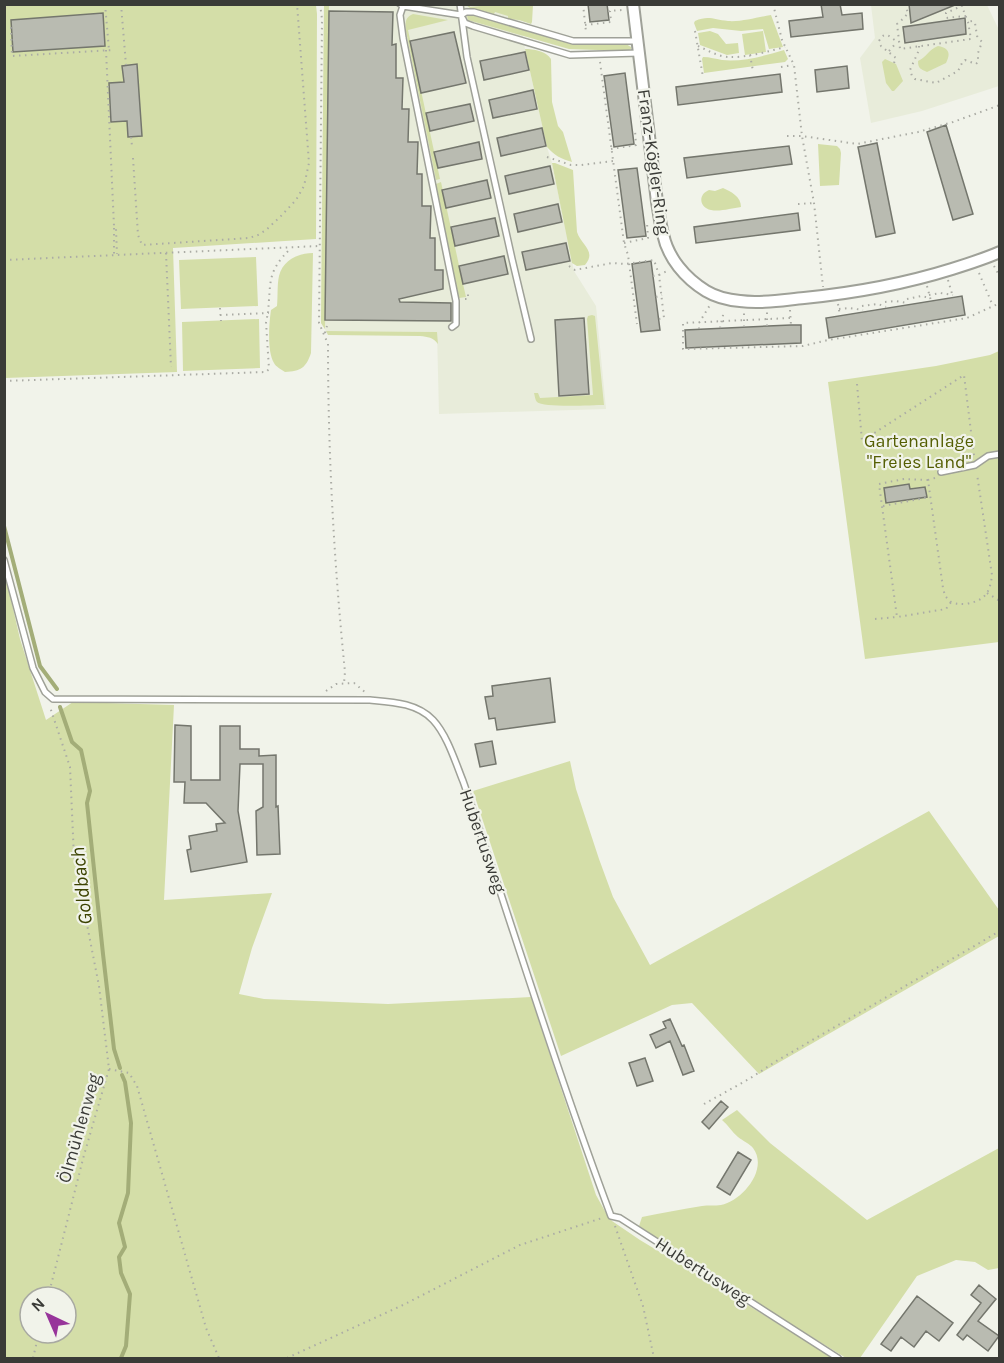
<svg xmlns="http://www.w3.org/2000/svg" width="1004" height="1363" viewBox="0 0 1004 1363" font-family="Karla,sans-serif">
	<rect width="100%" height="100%" fill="#f1f3ea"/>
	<path fill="#e8ecda" d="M324,5H517L525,49L547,147L552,163L574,271L596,306L606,409L439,414L437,332L326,331L321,323Z
		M871,5H987L999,30V86L922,111L871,123L860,58L875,38Z"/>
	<path fill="#d4dea8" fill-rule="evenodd" d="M10,4L316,5L317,14L316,239L173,248L177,372L5,378L4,5Z
		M329,4L325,329L321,323L324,5Z
		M491,5H533L532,22L531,24L519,20L508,19V16L495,12L494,14L470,8L466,5H470V7Z
		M413,14L448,20L408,30L440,179L436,180L406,31C405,23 405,17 413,14Z
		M471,15L571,44L595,45L626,44L631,47V49L627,51L569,49L468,20L467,16Z
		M771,15L783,47L769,49L763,29L741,31L713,28L697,31L694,23L695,21C709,15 714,20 728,21C742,22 758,17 771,15Z
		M710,31L718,34L726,44L738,43L739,53L727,55L700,45L698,33Z
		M763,31L766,52L745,55L742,34Z
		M938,46C949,48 951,53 946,63L927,72C921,69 918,69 918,61C926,58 929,49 938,46Z
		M525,49C533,49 546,51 551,59L552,102L558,126L563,132L572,162C561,159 554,155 547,147Z
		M784,50L788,59L785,62L704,73L702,59L703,57C710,57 716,59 722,60C743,62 764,56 784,50Z
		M885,59L896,64L903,81L894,91H892L886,83L882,62Z
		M818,144L837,146L840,149L841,153L839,185L820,186Z
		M552,163H555L573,170L577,232C581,245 597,251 585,265L577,266L572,263Z
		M441,182L463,284L466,297L459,298L436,184Z
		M723,188C731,192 741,196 741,207C732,208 720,212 711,210C700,208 697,195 709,190L715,191Z
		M313,253L311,353C306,368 301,371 285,372C281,369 276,367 274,363C267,352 269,323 271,310L277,306C278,296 277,285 279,276C283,260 298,253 313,253Z
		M256,257L258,306L181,309L179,260Z
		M592,315L595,316L604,405C593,405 543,408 537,402C535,400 535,396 534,393H538L540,398L593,395L587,319L588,316Z
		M259,319L260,368L183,371L182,322Z
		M326,331L437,332L438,344C433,337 428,337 420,336L328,335Z
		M999,351V642L865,659L828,382L936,366L990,355Z
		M4,569L20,639L46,720L73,702L174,705L164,900L272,893L252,948L239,994L264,999L388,1004L531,997L596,1195L606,1213L612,1221L640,1240L728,1293L834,1358H5ZM30,1297H66V1333H30Z
		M570,761L576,789L599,859L613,897L650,965L929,811L999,910V936L759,1074L692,1003L672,1005L561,1056L473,791Z
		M737,1110L770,1143L867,1220L999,1148V1268L988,1270L975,1262L956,1260L917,1276L860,1358H846L752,1300L639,1226L642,1217C662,1213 682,1209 702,1206C708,1205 715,1206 721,1205C742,1201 769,1169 753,1148C750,1144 743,1141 738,1137C732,1132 728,1125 722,1120Z"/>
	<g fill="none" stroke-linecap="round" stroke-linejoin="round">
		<path stroke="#a3ad78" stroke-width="4" d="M4,526L40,666L57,689
			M60,707L72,742L81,750L90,791L87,803L103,954L114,1049L120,1068
			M121,1358L126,1346L130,1294L121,1273L119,1257L125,1247L119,1223L128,1193L131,1123L125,1082L122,1075"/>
	</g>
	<path fill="#b9bbb1" stroke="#74766d" stroke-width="1.5" d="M588,4H607L609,20L590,22Z
		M821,4H840L842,15L862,13L863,29L791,37L789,21L823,17Z
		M909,4H955V5L911,23Z
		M329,11L393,12L392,45L396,44V78H403L402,109H409L408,142H418L417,174H422V206H431L430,238H435V270H443V289L399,299L400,302L451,303V321L325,320Z
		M103,13L105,46L13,52L11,20Z
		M965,18L966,34L905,43L903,27Z
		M454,32L466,83L421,93L410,41Z
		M525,52L529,70L484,80L480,61Z
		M137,64L142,136L128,137L127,121L111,122L109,83L124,82L122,66Z
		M847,66L849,88L817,92L815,70Z
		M625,73L634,144L614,147L604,76Z
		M780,74L782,92L678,105L676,87Z
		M533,90L537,109L493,118L489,100Z
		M470,104L474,121L430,131L426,113Z
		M946,125L973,214L953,220L927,132Z
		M542,128L546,146L501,156L497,138Z
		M479,142L482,159L438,168L434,152Z
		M877,143L895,233L876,237L858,147Z
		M789,146L792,164L687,178L684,158Z
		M550,166L554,184L509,194L505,176Z
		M637,168L646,236L627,238L618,170Z
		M487,180L491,198L446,208L442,190Z
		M558,204L562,222L518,232L514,214Z
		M798,213L800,230L696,243L694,227Z
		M495,218L499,236L455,246L451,227Z
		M566,243L570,261L526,270L522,252Z
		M504,256L508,274L463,284L459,266Z
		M651,261L660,330L641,332L632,264Z
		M962,296L965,315L829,338L826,318Z
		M584,318L589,394L559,396L555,320Z
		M791,325H801V343L686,348L685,330Z
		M909,484L910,489L925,487L927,497L886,503L884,488Z
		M550,678L555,722L497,730L495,718L489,719L485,697L493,696L492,686Z
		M175,725L191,726V780H220V726H240V749H259V756L276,755V807L278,806L280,854L257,855L256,811L263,807V764H240L238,811L247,862L191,872L187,850L191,849L189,836L217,831L216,824L225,823L206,803H184L185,782H174Z
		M492,741L496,764L480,767L475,744Z
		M670,1019L682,1046L684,1045L694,1071L683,1075L670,1041L656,1048L650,1035L666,1028L663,1022Z
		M645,1058L653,1081L637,1086L629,1063Z
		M721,1101L728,1107L709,1129L702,1122Z
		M738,1152L751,1160L730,1195L717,1187Z
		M979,1285L996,1299L978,1321L999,1336L988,1351L967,1335L963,1340L957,1335L981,1303L971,1295Z
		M917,1296L953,1323L939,1341L926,1331L914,1347L901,1337L891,1351L881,1344Z"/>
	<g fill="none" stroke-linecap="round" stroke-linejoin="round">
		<defs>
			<path id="service" d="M400,4L403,6L461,15L466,12H474L573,41H638
				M460,4L467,57L512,259L531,339
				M403,6L400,15L403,38L456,301V324L452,327
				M463,19L465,23L473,26L570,55L639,53
				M941,472L975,465L988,456L1000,454
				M4,560L33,668L45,692L53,699L370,700C392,702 417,703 433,720C447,735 455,761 463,781C474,812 484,844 495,876C532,989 569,1104 611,1216L620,1218L838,1358"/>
			<path id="minor" d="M633,4L657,202C659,213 660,223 663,234C668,258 685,278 706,291C716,297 728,300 740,301C761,304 783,300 804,298C854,293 904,284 952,269C968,264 984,259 1000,252"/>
		</defs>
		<use href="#service" stroke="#9fa198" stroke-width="8"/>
		<use href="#minor" stroke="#9fa198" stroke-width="14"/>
		<path stroke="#abaca5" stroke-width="2" stroke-dasharray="1.5 4.5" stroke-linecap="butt" d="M105,4L109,50
			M121,4L126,65
			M320,4L322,19L319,323L328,344C328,454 334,563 345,672L344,683
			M583,4L586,32
			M773,4L782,40L794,65L802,136L814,203L823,287
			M905,4L908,13L904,18L897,24L900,49L971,39L968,22L961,4
			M608,11L623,10
			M966,16L946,18V13L966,4
			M585,25L611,22L610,11
			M4,28H11L12,56L113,50
			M695,31L703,77
			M698,46C707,50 719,57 729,57C745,58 770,51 785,47
			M919,46V50L910,70L912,76L915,79L936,83L958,71L962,63L965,60L976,64L978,62V53L982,42L977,36L975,23L972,21L968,22
			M106,50L114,226L116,229L117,254
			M889,51L897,42
			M750,55L753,71
			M600,62L624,243L628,255L637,324
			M894,63L896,58L881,46L879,41C886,28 891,40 899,42
			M781,67L793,65
			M787,136H802L857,144L918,132L953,122L1000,105
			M131,137L132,146
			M611,149L636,145L635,130
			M547,157L571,165H581L613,161
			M133,158L138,235L142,245L249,238L258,235L266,230L280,217L296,200L304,186L309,163L297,4
			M798,204L814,203
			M114,228V255
			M624,243L648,238L647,223
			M166,253L171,367
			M4,260L319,246
			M569,266L575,270L612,263L625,264L654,260L659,275L664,318L659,319
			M994,266L1000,277
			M979,273L993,306
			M653,276L659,275L667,271
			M948,280L953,297
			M927,286L931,301
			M929,295L940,293L953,295
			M656,297L662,295
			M465,299H468V293
			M907,299L921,296L930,298
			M885,302L896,301L908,303
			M838,304L840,316
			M862,306L878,304L886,307
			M220,308L221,321
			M839,309L849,308L863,310
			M790,310L791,325
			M220,315L268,313C271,280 267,272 291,248
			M790,318L683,323V349L803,346L828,340L967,318L1000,303
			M767,326V311
			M744,327V312
			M720,328L724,311
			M699,329V323L710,305
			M325,333L327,326
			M4,381L266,372L269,369L266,322L268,313
			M857,384L862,441L964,375L974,456
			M935,478L928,480L943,588L945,596L951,602C956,604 959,604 965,604C984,601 990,594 992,575L977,474
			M928,480L904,479L879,484L897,617L946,609L951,602
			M883,506L930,497
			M987,593L1000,601
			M875,619L897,617
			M326,691L336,684L354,683L365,692
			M109,1069L129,1073L137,1086L206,1328L219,1358
			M704,1104L749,1079L778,1060L1000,931
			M615,1226L643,1306L654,1358
			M48,1297L84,1155L109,1069L99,986L74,858L70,767L50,707
			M33,1358L39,1333
			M287,1358L403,1305L520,1245L602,1218"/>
		<use href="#service" stroke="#fff" stroke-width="5"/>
		<use href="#minor" stroke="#fff" stroke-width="10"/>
	</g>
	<g text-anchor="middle" stroke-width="4.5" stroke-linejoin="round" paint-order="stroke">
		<g font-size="18" fill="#3a3b37" stroke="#f1f3ea">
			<text transform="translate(654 162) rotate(82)" y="6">Franz-Kögler-Ring</text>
			<text transform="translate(483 841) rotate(71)" y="6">Hubertusweg</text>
			<text transform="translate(79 1128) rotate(-74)" y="6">Ölmühlenweg</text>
			<text transform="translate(703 1271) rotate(33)" y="6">Hubertusweg</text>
		</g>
		<g font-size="18" fill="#545e03" stroke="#f1f3ea">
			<text x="919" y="447">Gartenanlage<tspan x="919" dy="21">"Freies Land"</tspan></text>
		</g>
		<g font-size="20" font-style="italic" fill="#3c4301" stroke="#f1f3ea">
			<text transform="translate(81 886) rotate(-96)" y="7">Goldbach</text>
		</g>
	</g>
	<rect width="1004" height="1363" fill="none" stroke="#3a3b37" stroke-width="12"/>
	<g transform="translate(48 1315) rotate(316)"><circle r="28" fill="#f1f3ea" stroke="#a8a9a2" stroke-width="1.5"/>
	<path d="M0-4.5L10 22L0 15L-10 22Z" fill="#97349a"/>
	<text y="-9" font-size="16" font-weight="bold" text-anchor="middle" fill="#3a3b37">N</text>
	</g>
</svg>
